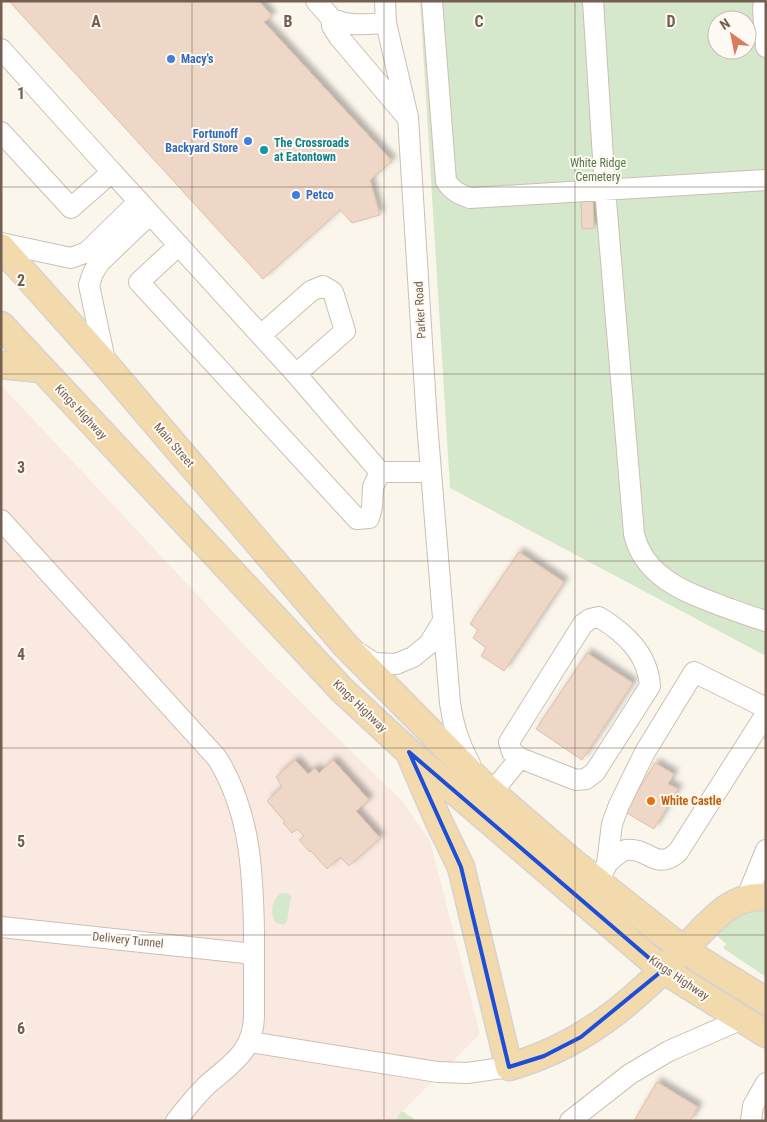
<svg xmlns="http://www.w3.org/2000/svg" width="767" height="1122" viewBox="0 0 767 1122" font-family="'Roboto Condensed',sans-serif">
	<defs>
		<filter id="shadow"><feDropShadow dx="4.5" dy="-4.5" stdDeviation="2.5" flood-color="#0004"/></filter>
	</defs>
	<rect width="100%" height="100%" fill="#fbf6ec"/>
	<path fill="#fae9e1" d="M1,385L265,667L402,801L430,841L480,1034L403,1111L395,1121H1Z"/>
	<path fill="#d6e8cb" fill-rule="evenodd" d="M420,1H766V656L450,488ZM717,20H747V50H717Z
		M282,893H288L291,896L287,922L284,925L276,923C269,913 272,898 282,893Z
		M766,909V977L723,948L726,944L713,932L743,911Z
		M402,1111L417,1121H395Z"/>
	<path fill="#eed7c6" stroke="#dfbfa8" filter="url(#shadow)" d="M9,1H259L272,16L264,22L392,161L370,180L380,215L352,223L340,210L263,279Z
		M581,200H593L594,228L582,229Z
		M519,552L564,582L504,671L481,656L486,648L473,638L478,630L470,624Z
		M587,653L633,683L582,760L536,729Z
		M295,760L308,774L315,768L319,773L333,760L369,800L356,811L380,838L349,866L340,857L327,869L311,851L310,852L299,840L304,836L297,829L292,833L283,823L285,822L267,801L282,787L276,777Z
		M655,763L674,774L668,784L678,789L654,829L625,812Z
		M657,1082L698,1107L690,1121H634Z"/>
	<g fill="none" stroke-linecap="round" stroke-linejoin="round">
		<defs>
			<path id="minor" d="M316,1L332,19
				M385,1L386,23L408,117L427,423L450,703C453,726 459,744 470,764
				M432,1L446,181C452,191 459,194 470,198L766,180
				M593,1L605,189L634,534C644,577 685,592 722,606C736,611 751,617 766,621
				M764,1L763,10L766,47
				M386,23C366,24 351,27 332,19V26L339,37L405,115
				M1,49L112,172L71,208L1,132
				M112,172L296,374L380,472H431
				M1,243L71,258L87,252L139,201
				M179,245L139,282L357,519L369,518L372,507L373,487L380,472
				M261,335L311,291L323,286L333,292L345,331L296,374
				M106,365L89,285L93,273L99,263L150,214
				M1,520L217,758C250,811 253,871 254,932C254,960 254,989 254,1017C253,1052 231,1064 207,1085C196,1096 186,1108 176,1121
				M357,652L374,663L396,664L413,657L429,644L443,621
				M492,792L520,758L512,752L509,742L583,624L590,619L599,617C625,633 648,654 650,686L595,772L586,779L576,780L520,758
				M607,864C612,859 618,852 626,850C649,847 656,872 678,852L766,714
				M598,882L607,864L612,824L619,805L645,752L694,672L766,708
				M746,899L766,850
				M1,927L254,954
				M250,1042L438,1072L467,1073L509,1067
				M570,1121L630,1074L669,1051L742,1019
				M751,1121L753,1106L766,1083"/>
			<path id="major" d="M1,247L101,359L345,645L479,781L568,858L684,950L766,1001
				M1,325L342,690L409,752L663,970L766,1034
				M1,365L41,369
				M411,757L439,822L461,867L509,1067C550,1055 582,1038 616,1012C640,993 662,972 683,950C707,927 728,894 766,897"/>
		</defs>
		<use href="#minor" stroke="#cdbfb3" stroke-width="22"/>
		<use href="#major" stroke="#d8d2ce" stroke-width="29"/>
		<use href="#minor" stroke="#fff" stroke-width="20"/>
		<use href="#major" stroke="#f3daac" stroke-width="26"/>
	</g>
	<path fill="none" stroke="#1d4ed8" stroke-width="4" stroke-linejoin="round" d="M409,752L663,970L581,1037L544,1056L509,1067L461,867Z"/>
	<path fill="none" stroke="#755f51" stroke-width="1" stroke-opacity="0.55" d="M192,1V1121M384,1V1121M575,1V1121M1,187H766M1,374H766M1,561H766M1,748H766M1,935H766"/>
	<g fill="#3f7fe0" stroke="#fefaf3" stroke-width="2">
		<circle cx="171" cy="59" r="5"/>
		<circle cx="248" cy="141" r="5"/>
		<circle cx="296" cy="195" r="5"/>
	</g>
	<circle fill="#0f9aa8" stroke="#fefaf3" stroke-width="2" cx="264" cy="150" r="5"/>
	<circle fill="#e8710a" stroke="#fefaf3" stroke-width="2" cx="651" cy="801" r="5"/>
	<g text-anchor="middle" stroke-width="4" stroke-linejoin="round" paint-order="stroke">
		<g font-size="12" font-weight="bold" fill="#366cbe" stroke="#fefaf3" text-anchor="start">
			<text x="181" y="63">Macy's</text>
			<text x="238" y="138" text-anchor="end">Fortunoff<tspan x="238" dy="14">Backyard Store</tspan></text>
			<text x="306" y="199">Petco</text>
		</g>
		<g font-size="12" font-weight="bold" fill="#0d838f" stroke="#fefaf3" text-anchor="start">
			<text x="274" y="147">The Crossroads<tspan x="274" dy="14">at Eatontown</tspan></text>
		</g>
		<g font-size="12" fill="#56794a" stroke="#fefaf3">
			<text x="598" y="167">White Ridge<tspan x="598" dy="14">Cemetery</tspan></text>
		</g>
		<g font-size="12" fill="#755f51" stroke="#fefaf3">
			<text transform="translate(420 310) rotate(-93)" y="4">Parker Road</text>
			<text transform="translate(81 412) rotate(47)" y="4">Kings Highway</text>
			<text transform="translate(174 445) rotate(49)" y="4">Main Street</text>
			<text transform="translate(360 706) rotate(44)" y="4">Kings Highway</text>
			<text transform="translate(128 940) rotate(6)" y="4">Delivery Tunnel</text>
			<text transform="translate(679 978) rotate(34)" y="4">Kings Highway</text>
		</g>
		<g font-size="12" font-weight="bold" fill="#c56008" stroke="#fefaf3" text-anchor="start">
			<text x="661" y="805">White Castle</text>
		</g>
	</g>
	<g font-size="16" text-anchor="middle" font-weight="bold" fill="#755f51" stroke="#fefaf3" stroke-width="4" stroke-linejoin="round" paint-order="stroke">
		<text x="96" y="27">A</text>
		<text x="288" y="27">B</text>
		<text x="479" y="27">C</text>
		<text x="671" y="27">D</text>
		<text x="21" y="99">1</text>
		<text x="21" y="286">2</text>
		<text x="21" y="473">3</text>
		<text x="21" y="660">4</text>
		<text x="21" y="847">5</text>
		<text x="21" y="1034">6</text>
	</g>
	<rect width="767" height="1122" fill="none" stroke="#755f51" stroke-width="5"/>
	<g transform="translate(732 35) rotate(327)"><circle r="24" fill="#fefaf3" stroke="#c7bcb2"/>
	<path d="M0-4L9 19L0 12L-9 19Z" fill="#d97c5e"/>
	<text y="-8" font-size="14" font-weight="bold" text-anchor="middle" fill="#755f51">N</text>
	</g>
</svg>
